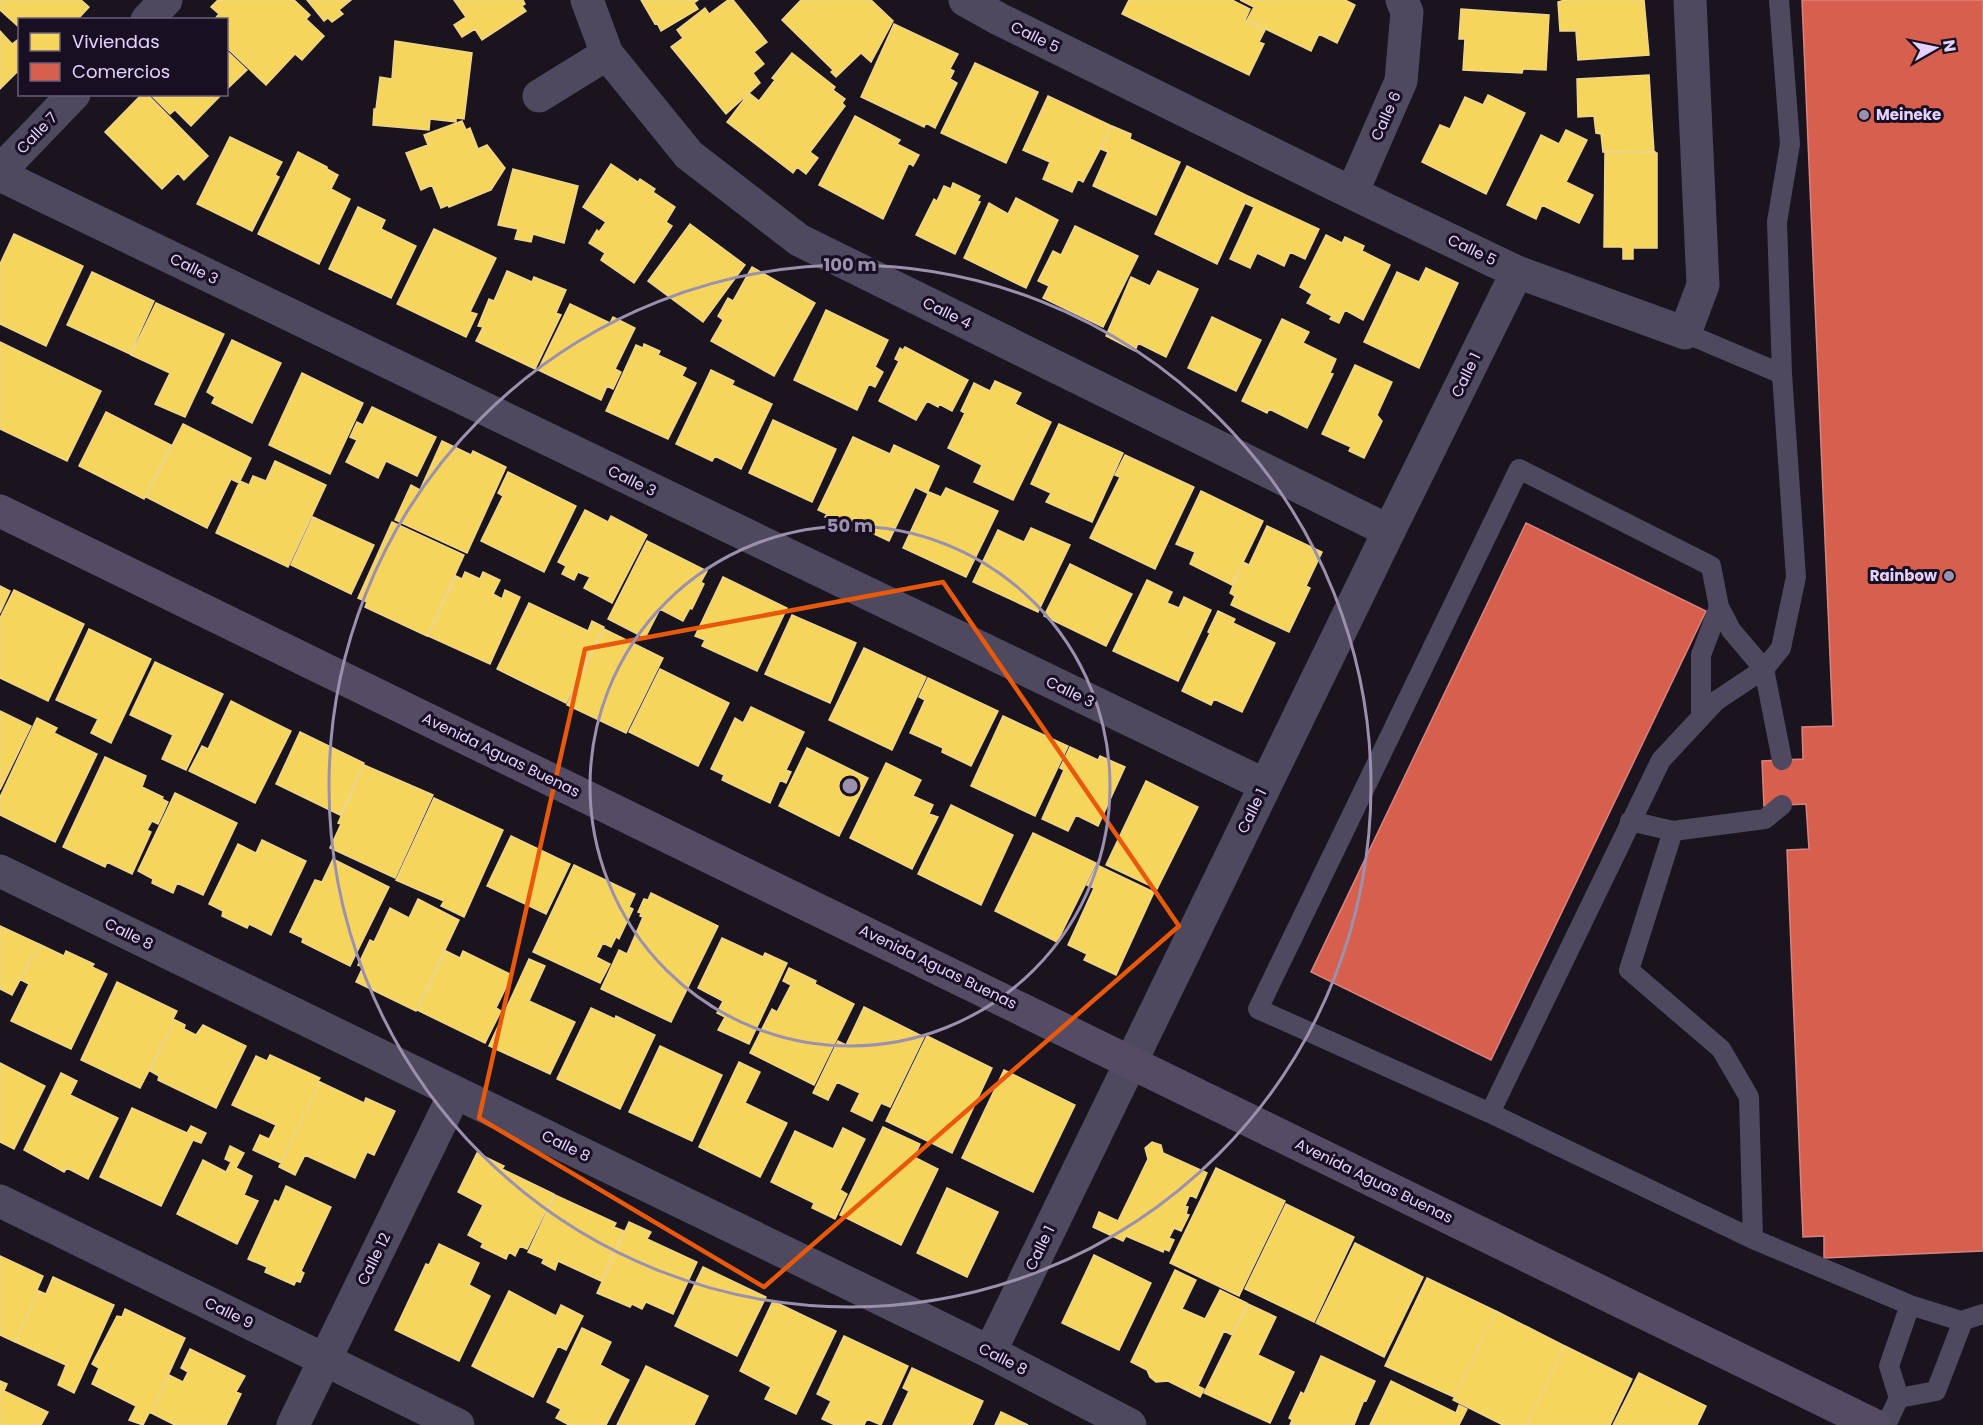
<svg xmlns="http://www.w3.org/2000/svg" width="1983" height="1425" viewBox="0 0 1983 1425" font-family="Poppins,sans-serif">
	<rect width="100%" height="100%" fill="#19141e"/>
	<path fill="#f6d55c" stroke="#f0d48c" stroke-width="1.5" d="M0,0H81L89,7L77,20H20V28L0,10Z
		M218,0H294L310,15L306,19L324,36L302,60L295,54L266,85L226,47V20H214L219,14L211,7Z
		M307,0H351L339,10L343,14L332,22L328,18L324,21Z
		M454,0H523L525,4L522,6L526,11L482,40L475,29L462,37L454,25L466,17Z
		M641,0H698L694,3L698,9L661,31L657,23L655,24Z
		M728,0H733L767,42L754,52L764,64L753,73L760,83L726,114L671,47L683,38L677,30L705,8L709,14Z
		M801,0H871L893,21L871,62L861,53L836,77L831,72L833,70L782,20Z
		M1129,0H1232L1250,9L1245,20L1265,30L1259,42L1264,44L1249,75L1122,14Z
		M1240,0H1345L1355,5L1337,43L1319,34L1311,51L1247,20L1254,7Z
		M1565,0H1644L1649,55L1578,60L1576,31H1560L1558,2Z
		M1461,9L1549,15L1546,70L1523,69L1522,73L1463,70L1465,39H1459Z
		M894,24L958,54L950,69L954,71L950,79L957,83L935,128L926,123L924,127L861,97Z
		M0,31L12,44L20,38V74L17,72L0,89Z
		M395,41L472,53L464,119L456,118V122L430,119L429,130L373,125L374,109H376L380,77L392,79Z
		M226,50L247,70L226,90Z
		M792,53L835,87L833,90L845,99L842,103L845,106L810,152L818,158L806,174L797,167L793,173L727,122L749,93L759,101L775,80L772,78Z
		M975,63L1038,92L1006,163L941,133Z
		M1649,75L1654,152H1656H1603L1601,134L1596,133L1594,116L1578,117L1577,79Z
		M142,94H147L208,156L184,180L178,173L162,189L105,132Z
		M150,94H222L191,126L175,110L170,114Z
		M1488,95L1525,113L1486,194L1422,162L1440,125L1450,129L1465,97L1483,105Z
		M1048,96L1112,126L1083,182L1078,179L1072,192L1043,179L1050,162L1023,150Z
		M855,116L900,140L897,144L919,155L913,166L909,163L883,219L819,185Z
		M462,121L466,130L470,128L478,149L487,145L505,168L491,190L449,207L448,205L441,208L432,185L421,190L406,153L428,145L424,135Z
		M1112,126L1131,134L1130,139L1180,162L1156,215L1093,186L1108,152L1101,149Z
		M1566,130L1587,140L1566,182L1593,195L1579,223L1542,205L1536,219L1507,205L1541,135L1559,144Z
		M230,137L282,162L275,175L279,177L252,231L197,204Z
		M1605,151L1657,153V248H1633V259H1623V248L1621,247H1604Z
		M298,152L327,167V169L338,175L331,189L350,199L319,264L258,234Z
		M611,164L638,182L640,179L655,189L653,192L675,207L666,222L672,226L634,283L601,260L605,253L589,243L597,230L599,232L606,222L583,207Z
		M1187,166L1250,197L1247,204L1245,203L1217,264L1155,234Z
		M513,169L578,186L564,243L533,234L531,242L515,239L518,229L498,225Z
		M953,183L980,196L977,201L980,202L955,254L916,235L934,199L937,201L944,186L951,189Z
		M1250,197L1319,229L1305,259L1290,252L1284,266L1257,253L1250,268L1230,259L1254,207L1247,204Z
		M1016,198L1058,220L1026,288L964,258L989,203L1008,214Z
		M358,207L385,220L381,229L416,246L391,298L329,269Z
		M690,224L745,265L703,322L648,281Z
		M1075,226L1138,256L1103,327L1043,298L1049,286L1038,281L1053,251L1061,255Z
		M434,229L496,258L470,312L477,314L466,337L397,304Z
		M14,234L83,266L46,346L0,324V264Z
		M1326,235L1342,243L1345,237L1364,246L1362,251L1390,265L1363,320L1345,310L1339,323L1330,319L1332,316L1307,303L1312,294L1300,287Z
		M752,267L815,303L774,376L711,341L723,320L718,316L728,298L733,301Z
		M1426,268L1458,283L1419,368L1364,342L1397,272L1419,282Z
		M507,271L532,282L534,277L566,290L556,313L561,315L535,369L476,341L483,327L478,326L489,299L494,301Z
		M1158,271L1198,289L1166,357L1138,343L1135,351L1106,336L1131,277L1150,286Z
		M92,272L154,301L130,354L67,325Z
		M156,303L224,334L185,417L155,404L170,373L131,355Z
		M570,304L610,323L613,317L635,328L615,369L621,372L613,389L607,386L601,400L538,370Z
		M826,310L888,340L875,367L883,372L875,387L869,384L857,410L794,380Z
		M1212,317L1261,340L1236,391L1188,368Z
		M1282,319L1309,332L1303,343L1336,359L1330,373L1333,374L1307,428L1269,409L1267,413L1242,401Z
		M232,340L281,363L252,423L212,403L215,397L207,392Z
		M0,342L101,391L67,461L0,429Z
		M644,344L660,351L658,355L686,368L682,376L696,383L668,439L606,411L636,345L643,348Z
		M905,347L968,380L952,411L939,404L938,407L927,401L916,420L879,401L899,361L895,359L900,348L903,350Z
		M1355,365L1392,382L1377,415L1382,421L1364,458L1349,451L1351,447L1322,434Z
		M711,370L734,381L732,385L772,404L741,469L715,456L712,461L676,444Z
		M302,373L363,403L330,474L269,445Z
		M995,381L1021,393L1015,404L1051,422L1013,500L974,482L982,465L948,448L965,413L961,411L974,383L990,391Z
		M372,407L436,437L417,476L386,461L378,478L346,462L357,440L350,437L357,422L363,425Z
		M106,412L171,445L144,499L79,466Z
		M773,420L836,449L812,502L749,473Z
		M183,424L251,458L239,483L231,479L207,528L146,497Z
		M1059,424L1123,453L1092,522L1046,502L1051,493L1031,484Z
		M853,437L890,454L894,445L939,466L927,493L915,487L889,541L868,531L867,533L858,529L857,532L844,526L845,523L839,520L838,523L825,517L827,514L818,510Z
		M442,441L471,455L473,451L506,467L467,553L395,520L411,485L420,490Z
		M1125,455L1194,487L1155,569L1090,538L1120,477L1115,475Z
		M275,461L326,485L288,567L216,533L240,481L249,485L253,476L266,481Z
		M508,472L576,506L544,572L481,541L503,496L498,493Z
		M946,488L998,511L966,577L903,548L929,492L941,497Z
		M1201,491L1263,521L1232,585L1190,564L1195,552L1176,544Z
		M585,510L608,522L611,516L647,535L612,603L584,588L590,577L578,572L574,580L562,574L566,566L558,562Z
		M313,517L374,545L351,594L291,565Z
		M392,522L464,555L427,636L365,607L367,602L358,598Z
		M1267,526L1322,552L1306,586L1310,588L1289,632L1231,605L1235,596L1230,593L1243,562L1249,565Z
		M1031,528L1070,545L1038,612L973,582L998,530L1024,542Z
		M647,541L707,571L701,582L704,584L692,609L690,608L683,621L660,609L645,638L608,619Z
		M1070,564L1132,594L1106,646L1044,616Z
		M465,572L480,579L483,572L500,580L493,594L502,599L505,590L520,597L490,664L428,636L456,576L462,579Z
		M723,577L787,608L757,671L702,646L705,640L695,636Z
		M1147,580L1172,592L1167,603L1179,608L1184,597L1211,610L1178,681L1113,651Z
		M0,586L10,591L0,613Z
		M14,590L84,624L48,701L0,678V618Z
		M529,603L588,631L592,621L604,627L566,703L497,669Z
		M1218,611L1235,619L1233,623L1275,643L1242,712L1214,699L1211,705L1182,691L1210,633L1208,632Z
		M792,615L856,643L830,703L765,674Z
		M89,629L151,659L111,743L91,733L98,719L56,700Z
		M604,629L663,658L626,733L567,705Z
		M864,648L926,677L892,750L829,720Z
		M155,662L223,694L186,770L162,759L173,735L130,715Z
		M660,669L729,703L698,766L629,732Z
		M928,678L998,711L971,766L942,752L943,748L910,733L925,700L919,697Z
		M231,701L291,731L255,803L189,771L202,746L208,749Z
		M751,707L804,732L786,770L791,772L786,783L780,780L770,803L722,780L724,775L711,769L735,718L743,723Z
		M0,711L31,726L0,790Z
		M1003,716L1068,746L1035,816L971,786Z
		M37,718L57,728L54,733L97,754L55,842L0,815V797Z
		M300,732L364,763L340,815L276,784Z
		M1070,747L1098,760L1100,756L1125,767L1098,826L1076,815L1068,831L1042,819L1064,770L1060,768Z
		M807,748L868,778L839,836L779,806Z
		M105,757L146,776L142,787L163,797L162,799L168,802L158,824L152,821L147,830L151,832L132,874L107,862L105,867L63,847Z
		M886,763L921,780L913,796L933,805L929,814L938,817L912,869L850,838Z
		M364,765L433,795L395,878L330,848L341,824L338,823Z
		M1146,781L1198,807L1157,889L1106,865Z
		M175,793L237,823L203,895L177,883L173,893L152,883L153,879L138,871Z
		M434,798L503,830L464,917L441,906L444,901L396,880Z
		M951,805L1013,835L981,905L918,874Z
		M1033,833L1096,863L1057,942L995,911Z
		M511,836L570,864L546,914L487,886Z
		M262,840L306,861L271,935L249,924L247,928L222,916L223,911L209,904L238,844L256,853Z
		M333,859L389,887L350,966L302,942L303,938L290,932L315,880L322,882Z
		M574,865L635,894L629,907L633,909L619,939L616,937L611,947L603,943L596,957L610,964L600,983L533,952Z
		M1097,865L1154,892L1116,975L1084,960L1087,954L1068,945L1094,888L1087,885Z
		M651,893L718,926L671,1022L601,989L619,950L627,954L643,917L640,916L641,913L638,912L644,899L648,900Z
		M418,899L459,920L416,1011L356,982L363,967L358,965L370,940L374,942L390,908L409,918Z
		M0,926L39,944L12,995L0,989Z
		M722,938L763,957L765,953L787,963L749,1044L718,1030L725,1017L717,1013L723,1001L698,988Z
		M39,944L64,956L66,951L94,964L92,967L107,974L71,1049L11,1021L29,984L21,980Z
		M446,951L460,958L463,951L512,975L496,1008L501,1011L485,1043L417,1010Z
		M529,959L545,966L529,1001L575,1022L550,1074L489,1046Z
		M789,968L816,981L815,984L854,1004L814,1085L750,1053L772,1009L777,1012L791,985L783,981Z
		M117,982L177,1011L173,1019L175,1020L140,1088L81,1060Z
		M864,1007L924,1037L890,1107L881,1103L872,1121L851,1111L860,1093L837,1082L828,1100L813,1093L838,1041L846,1045Z
		M591,1008L615,1019L616,1016L655,1035L620,1109L557,1079Z
		M175,1020L185,1025L184,1029L196,1035L203,1025L246,1046L216,1108L158,1080L159,1076L150,1071Z
		M927,1036L992,1068L952,1153L886,1121Z
		M660,1046L722,1075L692,1141L629,1112Z
		M270,1055L320,1078L318,1081L320,1082L281,1163L253,1150L260,1135L269,1139L276,1125L232,1105L256,1056L267,1061Z
		M739,1062L760,1072L745,1103L787,1123L760,1177L699,1147Z
		M0,1063L45,1086L14,1149L0,1142Z
		M1004,1070L1075,1105L1033,1192L962,1158Z
		M61,1073L77,1081L70,1095L118,1118L88,1179L67,1168L64,1172L24,1150Z
		M320,1082L364,1103L366,1098L395,1111L374,1155L367,1152L355,1178L305,1155L295,1175L279,1167Z
		M132,1108L187,1133L191,1126L206,1133L201,1143L193,1140L161,1206L100,1177Z
		M883,1127L920,1144L914,1157L938,1169L901,1245L840,1215Z
		M843,1128L865,1139L840,1190L847,1194L835,1219L812,1208L814,1203L771,1182L795,1131L833,1149Z
		M1152,1142L1161,1145L1163,1153L1207,1173L1196,1198L1190,1195L1185,1206L1188,1207L1186,1214L1189,1215L1181,1231L1174,1228L1169,1238L1174,1240L1169,1251L1164,1249L1163,1252L1126,1236L1123,1241L1093,1227L1099,1212L1118,1221L1148,1159L1145,1148Z
		M230,1146L244,1153L236,1168L252,1176L244,1195L258,1201L237,1244L177,1214L203,1160L226,1172L231,1162L225,1159Z
		M477,1153L504,1166L502,1169L554,1194L527,1249L520,1246L515,1256L509,1252L506,1259L481,1247L483,1243L468,1235L483,1205L458,1192Z
		M1216,1168L1285,1201L1239,1296L1170,1263Z
		M286,1186L331,1207L301,1271L304,1273L300,1282L296,1281L294,1285L265,1272L267,1267L248,1259L275,1200L279,1202Z
		M947,1188L998,1212L967,1277L917,1253Z
		M555,1195L616,1223L614,1227L624,1231L601,1281L558,1261L555,1270L542,1263L544,1259L528,1252Z
		M1286,1204L1354,1237L1314,1322L1245,1289Z
		M629,1222L651,1232L647,1239L697,1262L673,1314L646,1302L642,1309L632,1304L630,1307L597,1293Z
		M1355,1243L1423,1277L1384,1357L1316,1323Z
		M439,1244L479,1263L469,1285L490,1296L459,1361L395,1330L426,1264L429,1265Z
		M1094,1255L1151,1283L1119,1350L1062,1323Z
		M0,1256L43,1276L37,1290L39,1291L15,1342L0,1335Z
		M703,1267L766,1297L737,1356L675,1326Z
		M1175,1270L1196,1280L1182,1309L1205,1319L1220,1290L1247,1303L1232,1335L1224,1331L1198,1386L1204,1389L1200,1397L1168,1381L1156,1382L1150,1377L1147,1370L1131,1362Z
		M53,1277L114,1305L74,1393L58,1385L66,1365L15,1342L39,1291L46,1294Z
		M1427,1278L1496,1311L1454,1397L1385,1366Z
		M509,1291L556,1316L561,1305L583,1316L566,1350L558,1346L533,1397L472,1366Z
		M773,1301L836,1331L796,1414L765,1399L771,1387L740,1371Z
		M1248,1304L1276,1317L1258,1355L1294,1372L1270,1423L1204,1393Z
		M125,1309L185,1338L151,1413H149L143,1425L129,1420L136,1406L92,1384L99,1368L92,1364L117,1316L122,1317Z
		M1496,1311L1565,1346L1527,1425H1503L1453,1400Z
		M582,1328L611,1342L600,1365L629,1380L606,1425H569L556,1418L561,1409L547,1402Z
		M844,1336L908,1366L881,1425L867,1419L864,1425H835L822,1419L831,1401L817,1394Z
		M1565,1346L1632,1379L1610,1425H1527Z
		M190,1349L245,1376L236,1392L241,1394L226,1425H175L151,1413L169,1375L183,1382L188,1372L181,1368Z
		M1321,1356L1375,1381L1366,1401L1364,1400L1354,1425H1290L1292,1420L1289,1418L1301,1392L1304,1394Z
		M646,1366L708,1396L694,1425H617Z
		M912,1368L983,1401L972,1425H893L909,1391L903,1388Z
		M1639,1373L1706,1406L1697,1425H1613Z
		M0,1381L7,1384L4,1391L48,1412L41,1425H0Z
		M1391,1381L1456,1413L1459,1405L1467,1409L1459,1425H1370Z
		M1001,1412L1028,1425H995Z"/>
	<path fill="#d6604d" stroke="#da8282" stroke-width="1.5" d="M1802,0H1983V1251L1824,1258V1236L1803,1237L1787,850L1809,849L1806,804L1764,806L1762,761L1803,759L1802,727L1833,726Z
		M1526,523L1706,611L1491,1060L1311,972Z"/>
	<g fill="none" stroke-linecap="round" stroke-linejoin="round">
		<path stroke="#4f495f" stroke-width="20" d="M1779,0L1790,144L1777,222L1782,374L1796,577L1781,648L1764,669L1716,701L1661,760L1490,1113L1753,1239L1910,1305L1961,1321L1983,1314
			M1685,333L1782,374
			M1701,717V655L1719,607
			M1630,821L1673,831
			M1490,1113L1258,1009L1519,469L1711,566L1719,607L1731,630L1764,669L1782,760
			M1753,1239L1749,1097L1721,1049L1629,970L1673,831L1765,819L1782,805
			M1899,1398L1936,1391L1963,1321H1961
			M1886,1425L1899,1398L1889,1366L1910,1305"/>
		<path stroke="#4f495f" stroke-width="33" d="M587,0L607,54L689,155L799,240L1389,531
			M965,0L999,19L1352,193L1517,272L1685,333L1703,285L1690,0
			M147,20L166,0
			M539,96L607,54
			M0,171L74,94
			M0,175L1265,785
			M1352,193L1401,81L1407,12L1402,0
			M0,871L990,1352L1130,1425
			M0,1201L458,1425
			M990,1352L1389,531L1517,272
			M293,1425L455,1093"/>
		<path stroke="#544b65" stroke-width="33" d="M0,511L1874,1425"/>
	</g>
	<path fill="none" stroke="#e8590c" stroke-width="4.5" stroke-linejoin="round" d="M943,582L1179,926L764,1287L479,1118L585,649Z"/>
	<g fill="none" stroke="#9c90af" stroke-width="3">
		<circle cx="850" cy="786" r="260"/>
		<circle cx="850" cy="786" r="521"/>
	</g>
	<g fill="#9c90af" stroke="#180f23" stroke-width="2">
		<circle cx="1864" cy="115" r="6"/>
		<circle cx="1949" cy="576" r="6"/>
	</g>
	<g text-anchor="middle" stroke-width="6" stroke-linejoin="round" paint-order="stroke">
		<g font-size="15" fill="#e3d2fd" stroke="#180f23">
			<text transform="translate(1035 37) rotate(26)" y="5">Calle 5</text>
			<text transform="translate(1386 116) rotate(-66)" y="5">Calle 6</text>
			<text transform="translate(37 133) rotate(-46)" y="5">Calle 7</text>
			<text transform="translate(1472 250) rotate(26)" y="5">Calle 5</text>
			<text transform="translate(194 269) rotate(26)" y="5">Calle 3</text>
			<text transform="translate(947 313) rotate(26)" y="5">Calle 4</text>
			<text transform="translate(1466 375) rotate(-64)" y="5">Calle 1</text>
			<text transform="translate(632 481) rotate(26)" y="5">Calle 3</text>
			<text transform="translate(1070 692) rotate(26)" y="5">Calle 3</text>
			<text transform="translate(501 755) rotate(26)" y="5">Avenida Aguas Buenas</text>
			<text transform="translate(1252 811) rotate(-64)" y="5">Calle 1</text>
			<text transform="translate(129 934) rotate(26)" y="5">Calle 8</text>
			<text transform="translate(938 967) rotate(26)" y="5">Avenida Aguas Buenas</text>
			<text transform="translate(566 1146) rotate(26)" y="5">Calle 8</text>
			<text transform="translate(1374 1181) rotate(26)" y="5">Avenida Aguas Buenas</text>
			<text transform="translate(1040 1248) rotate(-64)" y="5">Calle 1</text>
			<text transform="translate(374 1259) rotate(-64)" y="5">Calle 12</text>
			<text transform="translate(229 1313) rotate(26)" y="5">Calle 9</text>
			<text transform="translate(1003 1359) rotate(27)" y="5">Calle 8</text>
		</g>
		<g font-size="15" font-weight="bold" fill="#e3d2fd" stroke="#180f23" text-anchor="start">
			<text x="1876" y="120">Meineke</text>
			<text x="1937" y="581" text-anchor="end">Rainbow</text>
		</g>
	</g>
	<circle cx="850" cy="786" r="9" fill="#9c90af" stroke="#180f23" stroke-width="3"/>
	<g font-size="18" text-anchor="middle" font-weight="bold" fill="#9c90af" stroke="#180f23" stroke-width="6" stroke-linejoin="round" paint-order="stroke">
		<text x="850" y="271">100 m</text>
		<text x="850" y="532">50 m</text>
	</g>
	<rect x="18" y="18" width="210" height="78" fill="#180f23" stroke="#695d7a" stroke-width="1.5"/>
	<rect x="30" y="33" width="30" height="18" fill="#f6d55c" stroke="#695d7a" stroke-width="1.5"/>
	<text x="72" y="48" font-size="18" fill="#e3d2fd">Viviendas</text>
	<rect x="30" y="63" width="30" height="18" fill="#d6604d" stroke="#695d7a" stroke-width="1.5"/>
	<text x="72" y="78" font-size="18" fill="#e3d2fd">Comercios</text>
	<g transform="translate(1935 48) rotate(81)" stroke="#180f23" stroke-width="4.5" paint-order="stroke">
	<path d="M0-4.5L10 22L0 15L-10 22Z" fill="#e3d2fd"/>
	<text y="-9" font-size="16" font-weight="bold" text-anchor="middle" fill="#e3d2fd">N</text>
	</g>
</svg>
